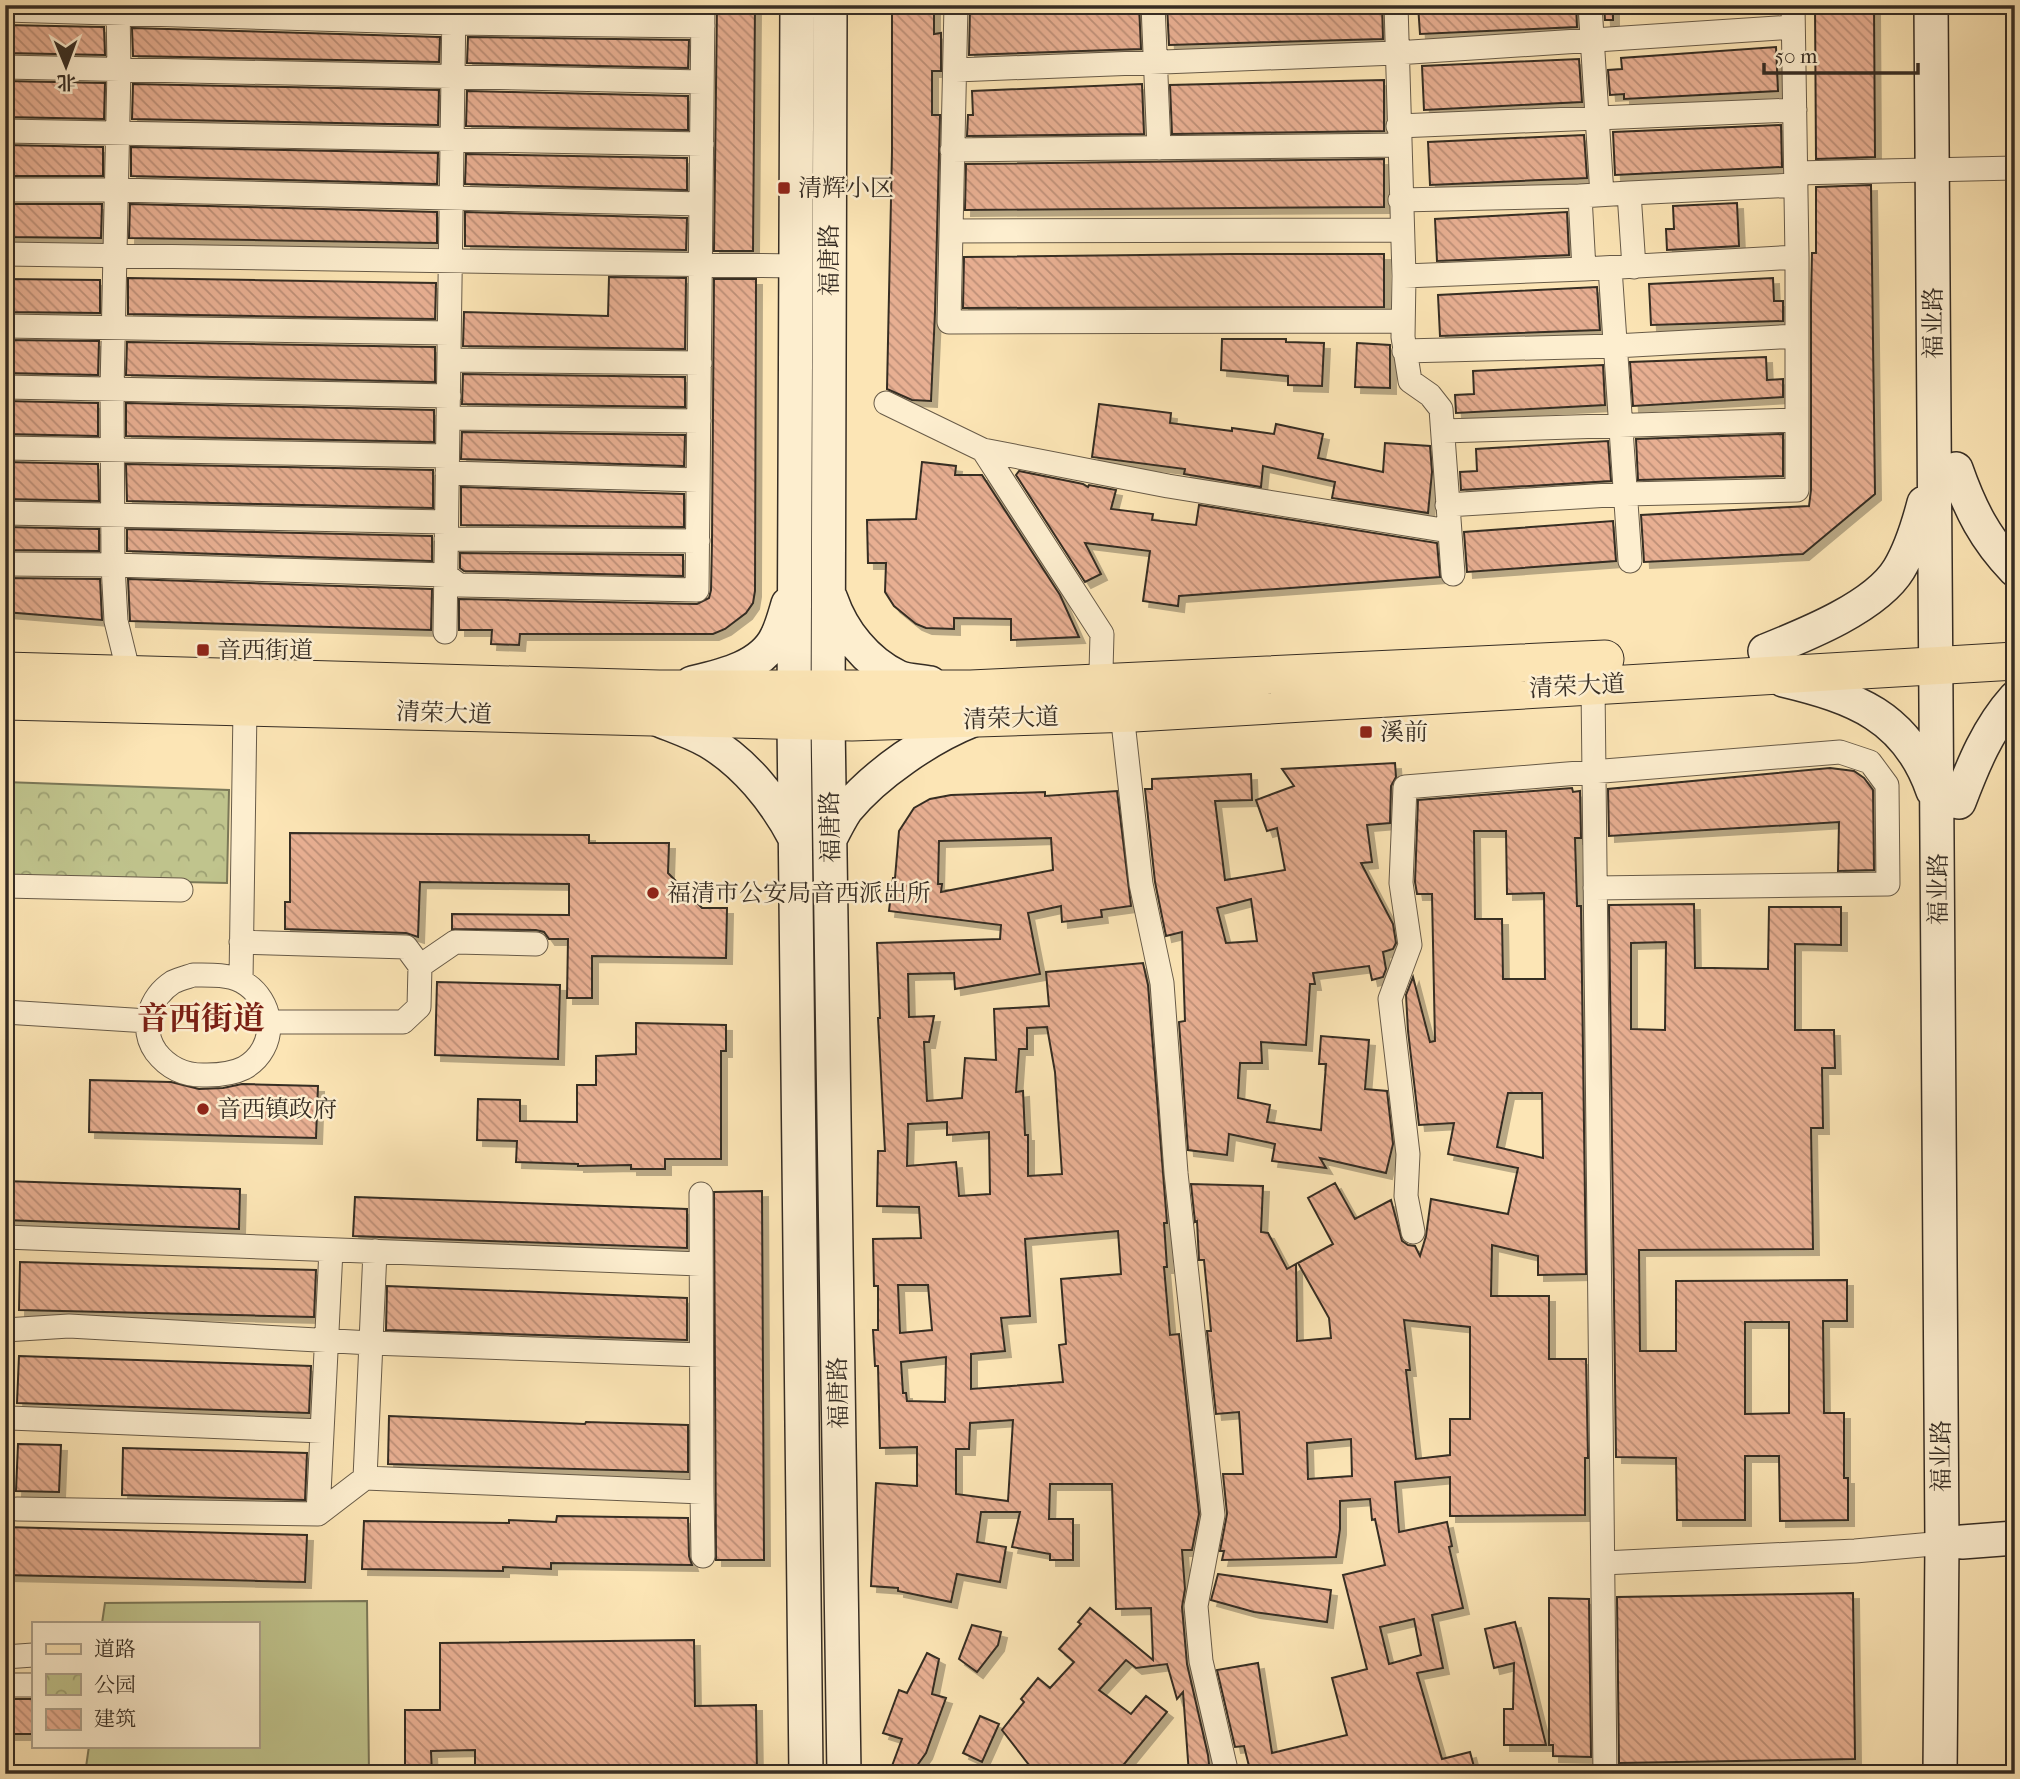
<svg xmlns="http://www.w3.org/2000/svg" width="2020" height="1779" viewBox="0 0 2020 1779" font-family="'IM FELL French Canon','Noto Serif SC',serif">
	<defs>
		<pattern id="park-crowns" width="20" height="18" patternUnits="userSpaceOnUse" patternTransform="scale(1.75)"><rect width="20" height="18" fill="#c0c48d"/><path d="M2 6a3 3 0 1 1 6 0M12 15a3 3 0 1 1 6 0" fill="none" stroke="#9da073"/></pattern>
		<pattern id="building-back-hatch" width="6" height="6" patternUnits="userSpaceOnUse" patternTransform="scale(1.75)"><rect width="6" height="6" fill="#e8af92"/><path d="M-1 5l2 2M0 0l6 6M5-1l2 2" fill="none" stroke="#bd8f77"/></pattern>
		<filter id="shadow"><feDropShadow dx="6" dy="6" stdDeviation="0" flood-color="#0004"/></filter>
	</defs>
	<rect width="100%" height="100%" fill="#fce5b5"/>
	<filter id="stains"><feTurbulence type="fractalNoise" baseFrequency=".00286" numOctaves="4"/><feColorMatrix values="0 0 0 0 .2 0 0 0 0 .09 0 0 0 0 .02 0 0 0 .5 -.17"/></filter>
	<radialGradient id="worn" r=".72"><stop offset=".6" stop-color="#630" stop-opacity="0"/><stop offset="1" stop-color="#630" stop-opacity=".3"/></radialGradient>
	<path fill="#c0c48d" stroke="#7b7858" stroke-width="2" d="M367,1601L369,1774H85L89,1746H257V1623H102L105,1603Z"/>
	<path fill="url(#park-crowns)" stroke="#7b7858" stroke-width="2" d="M5,782L229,790L227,883L5,878Z"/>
	<path fill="url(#building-back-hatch)" stroke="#362d24" stroke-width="2" fill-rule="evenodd" filter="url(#shadow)" d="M468,5H689V12L468,9Z
		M717,5H755L753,251H714Z
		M892,5H934V34L941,33V71H932V115H940L935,312L931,401L912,400L887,389L892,152Z
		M1044,5H1139L1141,49L969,55L970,8Z
		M1167,5H1382L1383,39L1169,45Z
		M1418,5H1576L1577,27L1420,34Z
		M1604,5H1613V20H1605Z
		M1815,5H1874L1875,157L1816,159Z
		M5,25L104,27L105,55L5,53Z
		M132,28L440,37L439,62L133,56Z
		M468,37L689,40L688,68L467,63Z
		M1776,47L1778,91L1624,99V94L1610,95L1608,70L1622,69L1621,58Z
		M1579,59L1582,102L1424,110L1422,66Z
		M1384,80V131L1172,134L1170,85Z
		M5,81L105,83L104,119L5,117Z
		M133,84L439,90L438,125L132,119Z
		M1142,84L1144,134L967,136L968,115H973L972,91Z
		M467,91L688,96V130L466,126Z
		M1781,125L1782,167L1615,175L1613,132Z
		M1584,135L1587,178L1430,185L1428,142Z
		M5,145L103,147V176H5Z
		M131,147L438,153L437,184L131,176Z
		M466,154L687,158V190L465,184Z
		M1384,159V207L965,210L966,164Z
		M1871,185L1875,494L1803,554L1644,562L1641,515L1809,506L1811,490V300L1812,253H1816V187Z
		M1737,203L1739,246L1667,250L1666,229H1674L1673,206Z
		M5,204H102L101,238L5,237Z
		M130,204L437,212V243L129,238Z
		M465,212L687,218L686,250L465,246Z
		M1567,212L1569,255L1437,261L1435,219Z
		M1231,254H1384V307L963,308L964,257Z
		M609,277L686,278L685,349L463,346L464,312L608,316Z
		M128,278L436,283L435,319L128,314Z
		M1773,278L1774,301H1783V321L1651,325L1649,284Z
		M5,279L100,280V313L5,312Z
		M714,279H756L755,591L753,603L746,613L725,629L713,634H520L519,645L491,644L492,630H459V599L697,604L709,598L711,590L712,542Z
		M1597,287L1600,330L1440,336L1438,295Z
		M1222,339H1286V342L1324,343L1322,386L1288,385V376L1221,370Z
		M5,340L99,341L98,375L5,373Z
		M127,342L435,347V382L126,375Z
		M1357,343L1390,345V388L1355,387Z
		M1766,357L1767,380L1783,379V397L1633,406L1630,362Z
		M1603,365L1605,405L1456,413L1455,395L1474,394L1473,371Z
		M463,374L685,377V407L462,404Z
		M5,401L98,403V436L5,434Z
		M126,403L434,410V442L126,436Z
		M1099,404L1171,413L1170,423L1232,431V428L1274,434L1276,424L1323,434L1318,458L1383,472L1385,443L1430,446L1432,472L1428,513L1332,498L1335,482L1263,466L1261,487L1184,474L1185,469L1092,457Z
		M462,432L685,435L684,466L461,459Z
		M1783,434V476L1638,480L1636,439Z
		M1608,441L1611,481L1461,490L1460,472L1477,471L1476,449Z
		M5,462L98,464L99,501L5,499Z
		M922,462L956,466L955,475H982L1060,595L1079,637L1011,640V619L954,618V629L926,628L916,624L894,606L885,592L886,563H868L867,520L916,519Z
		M126,464L433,470V508L127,501Z
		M1019,471L1083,484L1088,487L1089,485L1116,490L1111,509L1153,514L1152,520L1196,525L1199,505L1437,543L1440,577L1179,596L1178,606L1143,601L1150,551L1085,543L1101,574L1085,582L1016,475Z
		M461,487L684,494V527L461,525Z
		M1613,521L1616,561L1467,572L1464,532Z
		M5,527L99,529V551L5,550Z
		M127,529L432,536V561L127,551Z
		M460,553L683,555V576L464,571L460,568Z
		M5,578L100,579L102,620L5,612Z
		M128,579L432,589L431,630L130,621Z
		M1395,763L1396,777L1391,786L1390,823L1367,825L1372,862L1361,863L1393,924L1396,943L1393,949L1383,952L1386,969L1383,977L1372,980L1369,966L1313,973L1315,984H1310L1306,1045L1261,1042L1262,1063H1240L1238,1098L1270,1105L1267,1122L1321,1130L1326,1064H1319L1321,1036L1369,1040L1365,1089L1387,1091L1393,1144L1386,1173L1320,1158L1326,1168L1272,1161L1275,1144L1229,1134L1227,1155L1188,1150L1179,1022L1185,1021L1182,932L1166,936L1155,882L1145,789H1152V779L1251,774L1252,800L1215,801L1225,880L1285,870L1277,828L1267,831L1256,800L1294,786L1282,769ZM1251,899L1257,941L1226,943L1217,908Z
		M1830,768L1854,771L1864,778L1873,790L1874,870L1838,871L1839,822L1609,836L1608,789Z
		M1572,788L1573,792L1580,791L1581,838H1575L1577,906H1581L1586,1274L1538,1275V1256L1492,1245L1491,1296H1549V1359H1586L1588,1458H1585V1515L1450,1516V1477L1395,1482L1399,1532L1447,1522L1452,1546L1449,1547L1463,1608L1432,1615L1443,1668L1417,1673L1442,1759L1470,1752L1476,1774H1251L1244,1746L1235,1747L1217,1670L1258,1663L1272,1753L1347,1735L1332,1678L1367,1669L1343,1575L1385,1565L1375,1519L1372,1520L1370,1499L1340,1501V1529L1336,1557L1222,1560L1224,1551H1220L1227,1514L1223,1474H1243L1239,1412L1216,1414L1207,1331H1211L1204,1260H1199L1197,1221L1195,1222L1191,1184L1263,1186L1261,1232L1268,1233L1287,1269L1296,1264L1297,1341L1331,1338L1329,1318L1298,1263L1333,1244L1308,1198L1335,1183L1355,1219L1391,1200L1402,1241L1408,1245L1415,1246L1420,1256L1426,1236L1431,1199L1508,1214L1518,1168L1448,1154L1454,1123L1419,1125L1408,1031L1406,995L1413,977L1430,1042L1435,1041L1432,894H1417L1415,882L1418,800ZM1474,831H1506L1507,894L1544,893L1545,979H1503L1502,919H1475ZM1508,1093H1542L1543,1158L1497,1147ZM1404,1320L1470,1327V1419H1450V1455L1416,1459L1406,1370H1410ZM1351,1439L1352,1476L1308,1479L1307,1443ZM1414,1619L1421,1655L1389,1664L1380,1627Z
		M1117,791L1131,906L1101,910L1102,917L1062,922L1061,906L1028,913L1040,974L955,989L954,973L908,974L909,1017L934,1016L929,1042H924L927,1101L962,1098L965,1058L996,1060L994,1009L1049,1006L1046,972L1143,963L1148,985L1167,1223H1164L1167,1267H1164L1170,1335L1179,1334L1199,1514L1192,1550H1182L1185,1589L1182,1607L1187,1664L1208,1755L1210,1774H1189L1183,1692L1177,1699L1167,1664L1136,1668L1126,1660L1099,1690L1131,1714L1146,1696L1167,1712L1116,1774H1036L1002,1730L1024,1702L1021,1699L1038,1678L1050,1688L1074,1662L1059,1649L1081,1624L1078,1622L1090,1608L1153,1660L1151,1608L1116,1609L1112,1484H1050L1049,1519H1073V1560H1050V1554L1012,1547L1020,1512H981L977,1542L1006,1547L1000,1582L957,1574L951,1602L898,1591V1588L871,1586L876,1483L917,1486V1447L880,1448L878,1366H875L873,1330H878V1286H874L873,1239L921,1238L919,1207L877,1206L878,1151H885L878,1018H880L877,943L1000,939L1001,925L889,911L893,878H895L899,831L914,808L930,799L951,795L1045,792V796ZM1051,838L1053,870L941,892L942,884H938L939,841ZM1047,1027L1055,1072L1062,1174L1028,1176V1135H1025L1023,1091L1016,1092L1019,1049H1027V1028ZM947,1122V1135L989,1132L990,1194L959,1196L956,1162L907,1166L908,1124ZM1118,1231L1121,1274L1061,1279L1066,1344L1059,1345L1063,1382L971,1389V1354L1005,1351L1001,1318L1030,1316L1025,1239ZM898,1285H928L932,1330L900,1333ZM946,1357L945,1402L907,1401L906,1393H903L901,1362ZM1013,1420L1008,1501L956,1494V1449H969L970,1423Z
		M290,833L589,835V843H669L668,873L702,908H727L726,958L592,956V998H567L568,939H549L544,932L536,930L452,929V914L569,915V884L420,882L418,937L406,933L285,929V902H290Z
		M1694,904L1695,968H1713L1768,969L1769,907H1841V945L1795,944V1030H1834L1835,1068H1822L1823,1128H1811L1813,1249L1639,1250L1640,1351H1676V1281L1847,1280V1321H1823L1824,1413H1844V1478H1848V1520L1780,1521L1779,1456H1745V1520H1677L1676,1458L1616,1457L1609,905ZM1666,942L1665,1030L1631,1029V943ZM1745,1322H1789V1413L1745,1414Z
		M437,982L560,985L558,1059L435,1055Z
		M636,1023L726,1025V1051H721V1159H665V1169H631V1165L578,1166V1164L516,1162L517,1141L477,1140L478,1099L520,1100V1121L577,1122V1085H596V1056L636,1054Z
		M90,1080L171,1082L199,1089L223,1088L242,1084L318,1086L316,1138L89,1132Z
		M5,1181L240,1189L239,1229L5,1220Z
		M762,1191L764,1560H716L714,1192Z
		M355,1197L687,1209V1248L353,1236Z
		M20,1262L316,1270L314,1317L19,1310Z
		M387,1286L687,1298V1340L386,1330Z
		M19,1356L311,1366L309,1413L17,1403Z
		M389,1416L585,1424L586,1422L688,1425V1472L388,1464Z
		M18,1444L61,1445L59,1492L16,1491Z
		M123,1448L307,1453L305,1500L122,1495Z
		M557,1516L688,1518L689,1556L692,1565L551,1563V1569L503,1567V1571L362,1569L364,1521L509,1523V1520L556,1522Z
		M5,1527L307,1535L305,1582L5,1575Z
		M1218,1574L1331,1590L1327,1622L1254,1612L1211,1600Z
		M1853,1593L1855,1759L1619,1763L1617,1597Z
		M1549,1598L1589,1599L1591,1757L1553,1756V1745H1549Z
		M1515,1622L1520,1640L1546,1745H1504V1709H1513L1514,1663L1494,1668L1485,1629Z
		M972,1625L1001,1632L998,1645L977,1672L959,1659Z
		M694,1640L695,1706L756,1705L757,1774H475V1750L431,1751L432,1774H405V1710H440V1643Z
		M927,1653L939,1659L932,1694L946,1698L926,1753L911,1774H889L902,1739L883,1733L899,1690L907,1693Z
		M5,1699H33V1734H5Z
		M980,1716L999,1724L982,1762L963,1753Z"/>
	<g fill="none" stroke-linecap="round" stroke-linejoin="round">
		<defs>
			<path id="street" d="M118,5L119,69L112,390L113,565L116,621L129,674
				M956,5L949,322L1402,321
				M1153,5L1159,148
				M1396,5L1404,276L1403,337L1410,381L1430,395L1441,409L1453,574
				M1590,5L1602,195
				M5,10L453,23L703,26
				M5,67L702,82
				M956,70L1396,53L1793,27
				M1398,126L1795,110
				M5,131L702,144
				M952,150L1400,145
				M1796,173L2015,168
				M5,190H117L701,204
				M1629,193L1796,185
				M1400,200L1580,196
				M951,231L1402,230
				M5,254L796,266
				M1634,267L1629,193L1580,196L1584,269L1797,257
				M1610,268L1630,561
				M1404,276L1584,269
				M5,326L449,333
				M1404,351L1615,346L1797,336
				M449,360L700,363
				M5,387L449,396
				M886,403L983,450L1168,486L1449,531
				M448,418L699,421
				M1443,431L1797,420
				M5,448L447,456
				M983,450L1102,634L1101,671L1121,682
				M447,473L698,480
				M1447,505L1626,494L1797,490V257L1793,5
				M5,513L446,522
				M446,539L698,541
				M5,564L113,565L446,575L459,585L697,590L703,5
				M445,632L454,5
				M1593,685L1605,1774
				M1122,713L1141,884L1162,983L1176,1173L1213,1515L1196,1606L1201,1661L1227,1774
				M5,886L181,890
				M241,942L406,947L420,966L419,1007L403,1022H270
				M420,966L455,942L536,944
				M193,975C209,975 227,974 241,981C276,1000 279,1048 244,1068C232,1074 220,1075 207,1075C187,1076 169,1069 156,1052C139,1028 150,997 173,982C179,979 187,977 193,975Z
				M241,981L245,708
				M5,1012L148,1021
				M1413,1232L1406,1196L1408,1154L1390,999L1410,945L1401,883L1405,787L1840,752L1870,762L1887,785L1888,884L1595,888
				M5,1237L700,1264
				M5,1330L69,1326L371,1343L701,1355
				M10,1418L322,1431
				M365,1478L375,1251
				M702,1492L703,1556
				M17,1509L318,1514L365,1478L702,1492L701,1194
				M318,1514L331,1250
				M1603,1563L1855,1551L1955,1542
				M5,1657L33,1655
				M5,1685H33"/>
			<path id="secondary" d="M797,5L794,722L806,1774
				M830,5L828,723L844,1774
				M1931,5L1942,1543L1940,1774
				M1956,469C1970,509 1985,539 2015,570
				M831,599C842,631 866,662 898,677C907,681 920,681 930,683
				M1765,651C1805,635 1876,607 1899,569C1911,549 1918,526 1924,503
				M1783,680C1854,697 1907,716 1933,791
				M692,683C722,676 763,667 777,636C782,626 785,614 788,604
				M657,719C674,726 692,732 708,741C745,763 775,800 795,838
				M1959,802C1973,765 1988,728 2015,698
				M830,839C835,829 840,819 846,810C875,774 930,737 973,720
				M1962,1542L2015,1538"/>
			<path id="primary" d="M5,671L659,689H971L1605,659
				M5,701L852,722L1134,713L2015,661"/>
		</defs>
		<use href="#street" stroke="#685b48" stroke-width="25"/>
		<use href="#secondary" stroke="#362d24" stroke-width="36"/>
		<use href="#primary" stroke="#362d24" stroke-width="39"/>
		<use href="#street" stroke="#fdeecf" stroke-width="23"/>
		<use href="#secondary" stroke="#fdeecf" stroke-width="33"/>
		<use href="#primary" stroke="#fce5b5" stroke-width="37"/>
	</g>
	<g fill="#8f2418" stroke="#fdeecf" stroke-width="2.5">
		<rect x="777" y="181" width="14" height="14" rx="3.5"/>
		<rect x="196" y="643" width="14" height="14" rx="3.5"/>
		<rect x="1359" y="725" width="14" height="14" rx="3.5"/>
		<circle cx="653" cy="893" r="7"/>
		<circle cx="203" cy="1109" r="7"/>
	</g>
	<g text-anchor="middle" stroke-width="5" stroke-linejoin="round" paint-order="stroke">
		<g font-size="24" fill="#362d24" stroke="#fdeecf" text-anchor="start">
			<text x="798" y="196">清辉小区</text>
			<text x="217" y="658">音西街道</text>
			<text x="1380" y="740">溪前</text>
			<text x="667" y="901">福清市公安局音西派出所</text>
			<text x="217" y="1117">音西镇政府</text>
		</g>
		<g font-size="24" fill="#362d24" stroke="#fdeecf">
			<text transform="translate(829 260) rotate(-90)" y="8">福唐路</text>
			<text transform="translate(1933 323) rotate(-90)" y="8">福业路</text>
			<text transform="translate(1577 686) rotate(-3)" y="8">清荣大道</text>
			<text transform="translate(444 713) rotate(2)" y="8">清荣大道</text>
			<text transform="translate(1011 718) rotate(-2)" y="8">清荣大道</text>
			<text transform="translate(830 827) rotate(-91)" y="8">福唐路</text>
			<text transform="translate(1938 889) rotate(-90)" y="8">福业路</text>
			<text transform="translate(838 1393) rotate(-91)" y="8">福唐路</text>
			<text transform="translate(1941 1456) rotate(-90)" y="8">福业路</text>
		</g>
		<g font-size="32" font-weight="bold" fill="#7a1f14" stroke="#fdeecf">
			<text x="201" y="1029">音西街道</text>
		</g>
	</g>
	<rect width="2020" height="1779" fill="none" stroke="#fce5b5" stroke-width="28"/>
	<rect x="7" y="7" width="2006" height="1765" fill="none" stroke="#362d24" stroke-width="3.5"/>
	<rect x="14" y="14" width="1992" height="1751" fill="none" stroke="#362d24" stroke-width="2"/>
	<rect x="32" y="1622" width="228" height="126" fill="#fdeecf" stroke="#ada18b" stroke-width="2"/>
	<rect x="46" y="1644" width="35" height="10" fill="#fce5b5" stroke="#ada18b" stroke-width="2"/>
	<text x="94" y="1656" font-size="21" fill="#362d24">道路</text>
	<rect x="46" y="1674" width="35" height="21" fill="url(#park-crowns)" stroke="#ada18b" stroke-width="2"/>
	<text x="94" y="1692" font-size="21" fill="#362d24">公园</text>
	<rect x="46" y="1709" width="35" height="21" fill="url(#building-back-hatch)" stroke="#ada18b" stroke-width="2"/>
	<text x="94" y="1726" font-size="21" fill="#362d24">建筑</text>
	<g transform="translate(66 66) rotate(179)" stroke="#fdeecf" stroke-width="5" paint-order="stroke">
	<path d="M0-5L12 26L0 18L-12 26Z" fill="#362d24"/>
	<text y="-10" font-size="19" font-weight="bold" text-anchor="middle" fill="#362d24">北</text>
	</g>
	<path d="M1764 63v10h154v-10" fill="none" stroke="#362d24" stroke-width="3.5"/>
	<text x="1775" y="63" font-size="21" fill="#362d24" stroke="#fdeecf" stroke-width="5" paint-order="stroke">50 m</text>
	<rect width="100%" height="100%" filter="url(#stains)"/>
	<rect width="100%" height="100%" fill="url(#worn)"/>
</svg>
